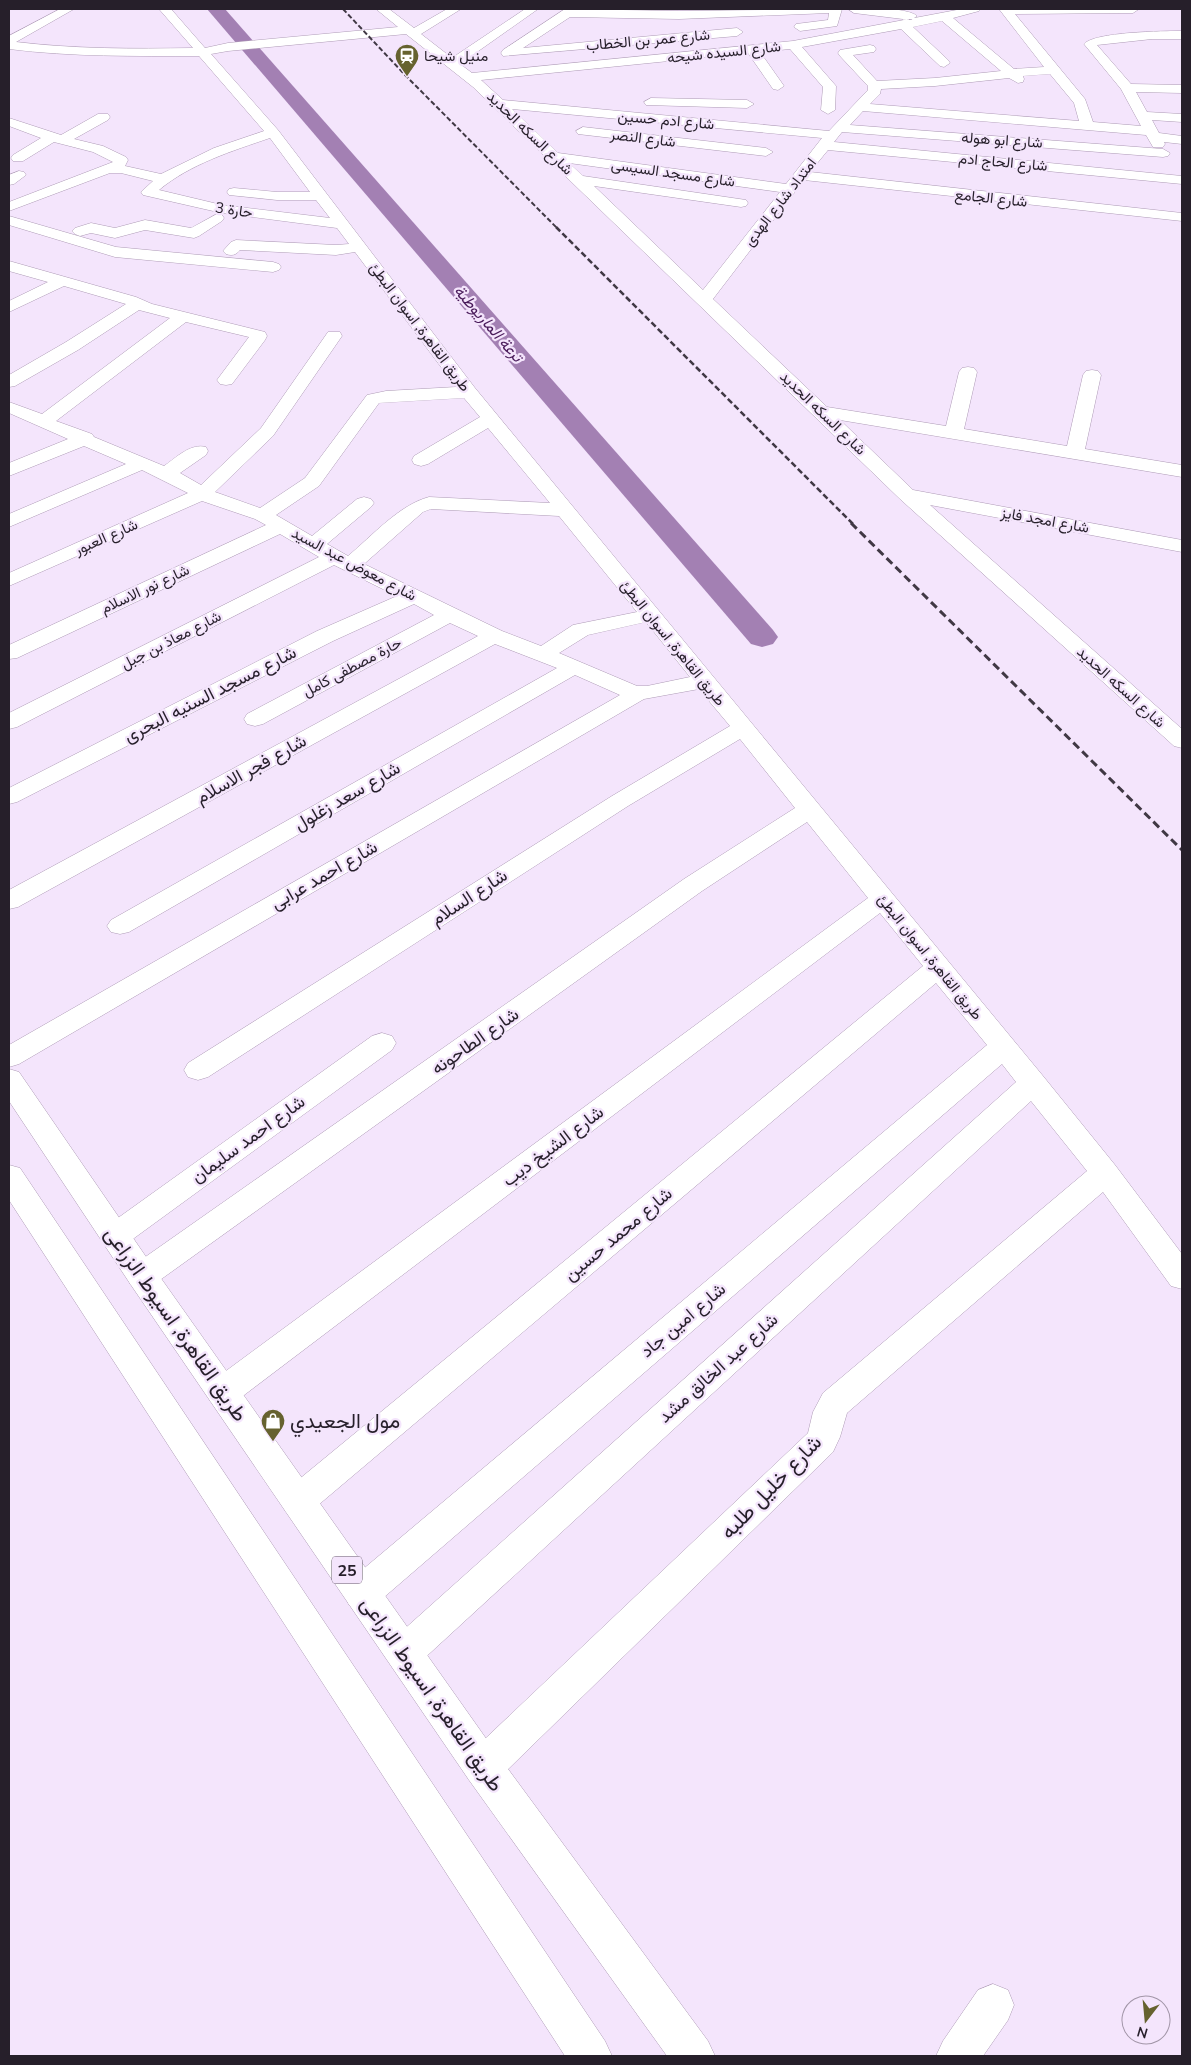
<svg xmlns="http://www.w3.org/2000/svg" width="1191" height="2065" viewBox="0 0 1191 2065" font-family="'Nunito Sans',Vazirmatn,sans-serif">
	<rect width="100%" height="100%" fill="#f4e5fc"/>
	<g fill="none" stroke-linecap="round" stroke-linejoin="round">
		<path fill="#a380b3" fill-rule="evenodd" d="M207,9H225L773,630L778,637L773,644L762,647L751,644Z"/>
		<defs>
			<path id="minor" d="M60,9H74L16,42C75,49 133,49 193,48L159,9H171L205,48L228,43L398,27L376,9H389L414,28L447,9H461L421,34L452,58L525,9H538L460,64L472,73L793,41L962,9H981L979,11L953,18L1014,69L1044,67L999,9H1139L1133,13L1015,14L1085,99L1093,122L1141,126L1121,89L1084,44C1094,32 1164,31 1182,31V39H1152L1097,45L1131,84L1182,85V93L1136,92L1147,112L1182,114V122L1152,120L1159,133L1182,136V144L1164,142L1165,144L1163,147H1153L1146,135L863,111L850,125L1163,149L1170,153L1168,156L1163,157L842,132L834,142L1182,176V184L828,150L810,172L1182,213V221L804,180L713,299L827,407L946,426L959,372L962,368L968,367L974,368L977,372L964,429L1067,446L1083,375L1086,371L1092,370L1098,371L1101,375L1085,449L1182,465V477L840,420L913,490L1182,540V552L930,505L1182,729V748L1174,746L900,499L473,87L406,34L228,51L211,54L278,130L475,388L1043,1076L1115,1165L1182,1254V1289L1171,1286L1103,1192L847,1413L840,1437L833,1452L497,1780L483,1786L469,1780L464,1767L469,1754L808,1433L813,1412L823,1393L1087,1171L1031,1101L417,1665L404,1670L391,1665L385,1653L391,1641L1016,1082L1002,1064L375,1605L362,1609L349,1605L344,1593L349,1581L987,1045L936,983L310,1512L298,1516L286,1512L281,1501L286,1490L923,966L880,913L235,1402L223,1406L211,1402L206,1392L211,1382L868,898L807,822L702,891L153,1285L142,1288L131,1285L126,1276L131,1267L684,879L795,808L740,739L628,806L208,1077L198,1080L188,1077L184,1070L188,1063L612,796L730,726L699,689L644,699L19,1064L9,1067V1045L620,695L575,675L129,932L120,934L111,932L107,926L111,920L557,668L495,644L18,907L9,909V890L478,636L450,623L263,724L255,726L247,724L244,719L247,714L434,615L414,604L333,641L17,802L9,804V788L317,631L397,596L334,565L17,727L9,729V713L319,557L280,534L17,658L9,659V645L266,525L255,519L202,501L9,586V573L188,493L142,470L9,527V514L126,464L84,446L9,476V463L68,439L9,413V402L42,414L170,318L139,310L78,350L15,386L9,387V375L66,342L126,304L64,286L9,312V301L48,282L9,271V261L136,297L152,304L265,332L267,336L265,340L232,384L226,385L220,384L217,380L249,337L186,322L56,421L92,434L94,437L164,466C176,458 190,443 206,447L208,451L206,455L180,473L201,485L261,428L328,332H340L342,336L273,436L215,492L260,508L305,478L367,395L386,391L456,387L355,252L336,255L240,250C236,255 232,256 226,254L223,251L231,242L236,240L336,245L349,244L337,228L222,213L143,195L141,192L153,181L121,173H110L9,211V202L113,162L93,152L54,142L23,161H13L11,158L13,155L41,138L9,126V118L61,135L98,114H108L110,117L108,120L74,139L103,146L126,157L128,160L125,166L161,174L214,148L264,131L199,56C135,56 72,57 9,49V36ZM942,21L1001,71L935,78L877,81L853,55L874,52L876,49L874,46L870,45L840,50L838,53L840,56L868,86V90L829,131L503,100L481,80L748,53L773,89L778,90L784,86L760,52L790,49L823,87L821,110L828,114L835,110L836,86L802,47L901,29L940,66L944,67L950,63L948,60L913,27ZM1050,74L1074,103L1079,121L870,104L880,94L881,89L935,86L1009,78L1018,83L1023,82L1024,79L1023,76ZM512,109L822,138L786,184L558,153ZM270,138L310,192H277L234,188L229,189L227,192L229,195L277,200H316L330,218L222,205L159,190C190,164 232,151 270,138ZM569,163L780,192L703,290L594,186L741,207L746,206L748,203L746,200L583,176ZM464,398L480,417L414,456L412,460L414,464L421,466L428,464L488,428L550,503L429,497C399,505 372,536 348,556L327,544L371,507L374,503L371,499L364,497L357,499L312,536L276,515L319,486L379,403ZM431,509L559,516L637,612L573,625L541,646L502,631L364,564L423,512ZM646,622L690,677L647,686H637L559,653L588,635Z
				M565,9L679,11L842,9L837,26L800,31L794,27L796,24L828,20L829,13L679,19L570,17L523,48L737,28L743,32L737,36L503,56L501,53L503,50Z
				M848,9C862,8 907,7 917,16L911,20L854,13Z
				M651,98L747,100L754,104L747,108L646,105L644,102Z
				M583,127L766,148L773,152L766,156L578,134L576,131Z
				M19,171L24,172L26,175L14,184L9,185V175Z
				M217,214L222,215L224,218L222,221L199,236L194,238L145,230L115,238L91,233L80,236L75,234L72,231L75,228L91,223L115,228L145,220L191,228Z
				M9,216L116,247L273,262L279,264L281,267L279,270L273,272L115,257L9,225Z
				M382,1033L392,1036L396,1043L392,1050L126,1244L115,1248L104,1244L100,1236L104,1228L372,1036Z
				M993,1984L1008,1990L1014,2005L1008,2020L983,2056H936L943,2041L978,1990Z"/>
			<path id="highway" d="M9,1069L19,1072L153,1267L497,1754L708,2041L715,2056H667L469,1780L131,1285L9,1101Z
				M9,1165L20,1168L605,2041L612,2056H565L9,1200Z"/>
		</defs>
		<use href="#minor" stroke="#ae9bb6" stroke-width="1"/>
		<use href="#highway" stroke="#ae9bb6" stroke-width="1"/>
		<use href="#minor" fill="#fff" fill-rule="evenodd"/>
		<use href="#highway" fill="#fff" fill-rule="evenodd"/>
		<path stroke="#403844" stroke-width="2" stroke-dasharray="5 2.5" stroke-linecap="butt" d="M343,9L407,77L557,228"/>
		<path stroke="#403844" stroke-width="2.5" stroke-dasharray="6 3" stroke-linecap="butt" d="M556,227L853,524"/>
		<path stroke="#403844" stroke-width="3" stroke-dasharray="8 4.5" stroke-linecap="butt" d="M851,523L1182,850"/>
	</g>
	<defs>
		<symbol id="station-pin" viewBox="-11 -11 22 30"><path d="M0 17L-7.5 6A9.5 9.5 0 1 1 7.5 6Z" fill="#66622f" stroke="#f4e5fc"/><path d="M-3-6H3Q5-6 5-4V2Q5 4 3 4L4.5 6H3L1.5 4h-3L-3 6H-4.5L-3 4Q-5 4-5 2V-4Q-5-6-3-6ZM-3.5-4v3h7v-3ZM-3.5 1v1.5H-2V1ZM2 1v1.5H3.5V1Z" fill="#fff"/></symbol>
		<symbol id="shop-pin" viewBox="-11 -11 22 30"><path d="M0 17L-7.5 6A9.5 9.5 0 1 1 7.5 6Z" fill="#66622f" stroke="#f4e5fc"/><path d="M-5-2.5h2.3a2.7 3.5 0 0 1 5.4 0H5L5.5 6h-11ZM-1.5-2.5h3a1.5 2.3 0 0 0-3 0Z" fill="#fff"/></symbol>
	</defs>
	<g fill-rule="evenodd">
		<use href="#station-pin" x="393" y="42" width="28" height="38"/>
		<use href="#shop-pin" x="259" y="1407" width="28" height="38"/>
	</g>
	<g text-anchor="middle" stroke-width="4.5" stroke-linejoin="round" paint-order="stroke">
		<g font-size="15" fill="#261f2a" stroke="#f4e5fc">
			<text transform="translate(648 40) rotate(-5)" y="5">شارع عمر بن الخطاب</text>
			<text transform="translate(724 52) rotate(-6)" y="5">شارع السيده شيحه</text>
			<text transform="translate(666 120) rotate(5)" y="5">شارع ادم حسين</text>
			<text transform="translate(530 133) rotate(44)" y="5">شارع السكه الحديد</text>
			<text transform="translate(643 138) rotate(7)" y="5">شارع النصر</text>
			<text transform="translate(1002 140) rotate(4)" y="5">شارع ابو هوله</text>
			<text transform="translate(1003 162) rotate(5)" y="5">شارع الحاج ادم</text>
			<text transform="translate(673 173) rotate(8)" y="5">شارع مسجد السيسى</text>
			<text transform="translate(991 198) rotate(6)" y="5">شارع الجامع</text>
			<text transform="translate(780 202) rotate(-52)" y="5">امتداد شارع الهدى</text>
			<text transform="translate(234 210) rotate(8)" y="5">حارة 3</text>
			<text transform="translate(420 327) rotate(53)" y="5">طريق القاهرة, اسوان البطئ</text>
			<text transform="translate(823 413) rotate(44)" y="5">شارع السكه الحديد</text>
			<text transform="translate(1045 520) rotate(10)" y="5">شارع امجد فايز</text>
			<text transform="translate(106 537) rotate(-24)" y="5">شارع العبور</text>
			<text transform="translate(354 564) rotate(28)" y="5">شارع معوض عبد السيد</text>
			<text transform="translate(145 589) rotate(-25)" y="5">شارع نور الاسلام</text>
			<text transform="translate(171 640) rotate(-27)" y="5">شارع معاذ بن جبل</text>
			<text transform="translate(673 643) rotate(51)" y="5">طريق القاهرة, اسوان البطئ</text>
			<text transform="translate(352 667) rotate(-28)" y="5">حارة مصطفى كامل</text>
			<text transform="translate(1121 687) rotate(42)" y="5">شارع السكه الحديد</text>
			<text transform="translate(930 957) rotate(51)" y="5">طريق القاهرة, اسوان البطئ</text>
		</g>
		<g font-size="15" fill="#261f2a" stroke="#f4e5fc" text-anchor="start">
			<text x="424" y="61">منيل شيحا</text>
		</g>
		<g font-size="16" font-style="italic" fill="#481a59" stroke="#f4e5fc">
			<text transform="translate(489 323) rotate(49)" y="6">ترعة الماريوطية</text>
		</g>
		<rect fill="#f4e5fc" stroke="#645a69" stroke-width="1" x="332" y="1556.5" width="30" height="27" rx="4"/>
		<g font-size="16" font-weight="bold" fill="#261f2a">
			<text x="347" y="1576">25</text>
		</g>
		<g font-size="18" fill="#261f2a" stroke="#f4e5fc">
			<text transform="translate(210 694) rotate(-27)" y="6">شارع مسجد السنيه البحرى</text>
			<text transform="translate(251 769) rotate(-29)" y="6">شارع فجر الاسلام</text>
			<text transform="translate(347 796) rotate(-30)" y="6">شارع سعد زغلول</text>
			<text transform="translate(324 875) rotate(-30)" y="6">شارع احمد عرابى</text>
			<text transform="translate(469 897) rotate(-33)" y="6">شارع السلام</text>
			<text transform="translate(475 1041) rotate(-35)" y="6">شارع الطاحونه</text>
			<text transform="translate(248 1139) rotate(-36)" y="6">شارع احمد سليمان</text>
			<text transform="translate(553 1146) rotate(-37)" y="6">شارع الشيخ ديب</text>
			<text transform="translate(618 1234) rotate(-40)" y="6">شارع محمد حسين</text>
			<text transform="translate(683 1320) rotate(-40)" y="6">شارع امين جاد</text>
			<text transform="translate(718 1368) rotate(-42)" y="6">شارع عبد الخالق مشد</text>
		</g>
		<g font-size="21" fill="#261f2a" stroke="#f4e5fc">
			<text transform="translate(176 1324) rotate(55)" y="7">طريق القاهرة, اسيوط الزراعى</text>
			<text transform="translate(771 1487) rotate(-46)" y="7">شارع خليل طلبه</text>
			<text transform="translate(432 1694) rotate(55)" y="7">طريق القاهرة, اسيوط الزراعى</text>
		</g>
		<g font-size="21" fill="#261f2a" stroke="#f4e5fc" text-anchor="start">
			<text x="290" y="1428">مول الجعيدي</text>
		</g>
	</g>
	<rect width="1191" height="2065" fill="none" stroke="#261f2a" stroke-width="20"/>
	<g transform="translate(1146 2020) rotate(196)"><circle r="24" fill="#f4e5fc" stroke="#a296a8"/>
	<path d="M0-4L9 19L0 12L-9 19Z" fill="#66622f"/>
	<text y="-8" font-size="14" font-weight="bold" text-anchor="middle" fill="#261f2a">N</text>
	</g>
</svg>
